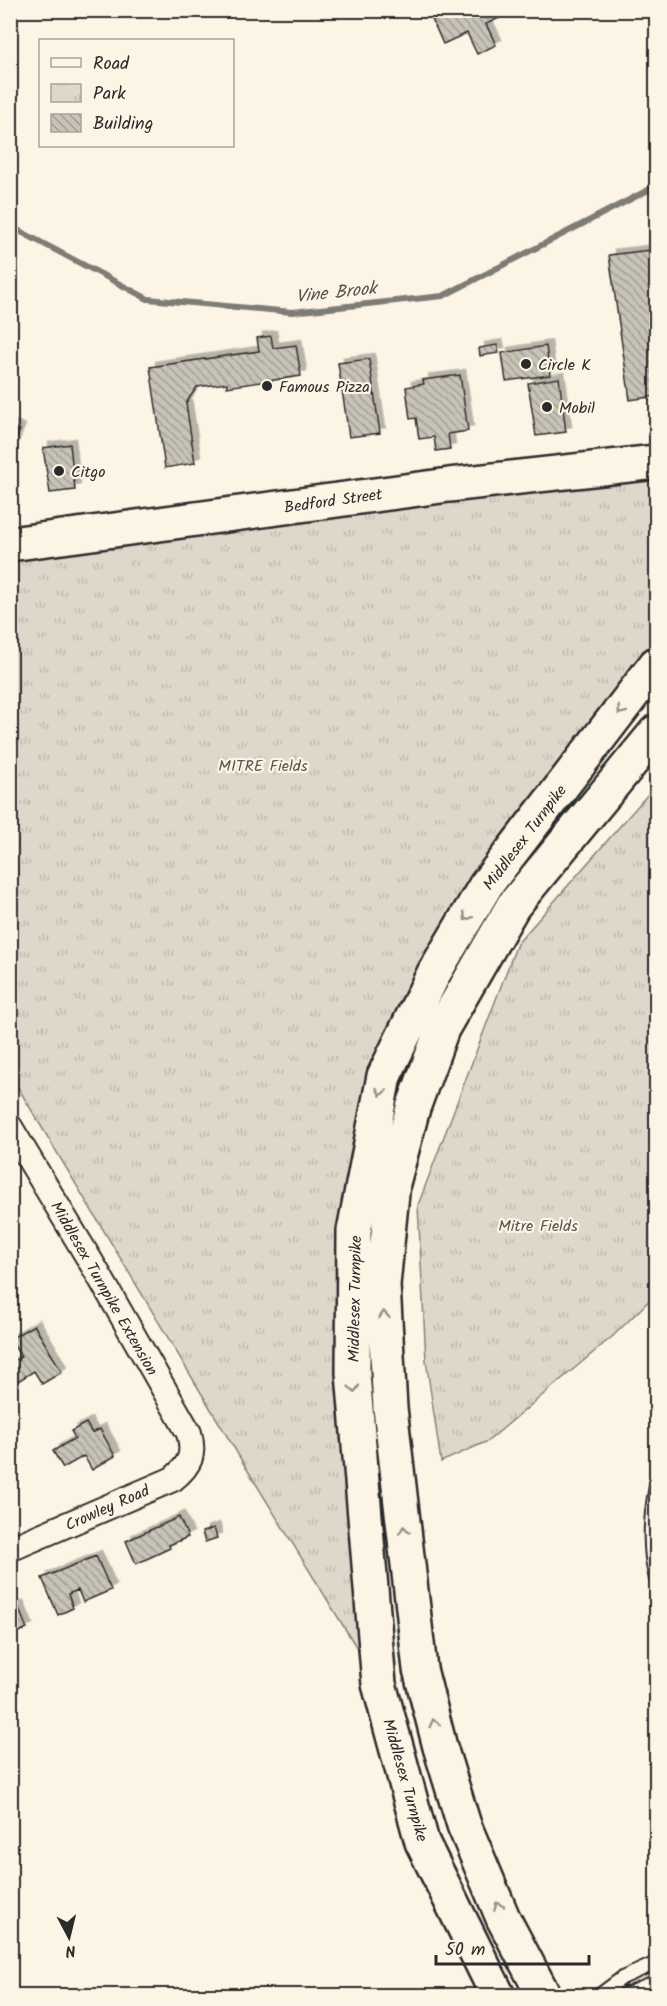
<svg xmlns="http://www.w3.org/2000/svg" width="667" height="2006" viewBox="0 0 667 2006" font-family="Kalam,sans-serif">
	<defs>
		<pattern id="park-tufts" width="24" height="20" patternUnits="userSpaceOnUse" patternTransform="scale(1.5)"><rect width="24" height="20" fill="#ded8ca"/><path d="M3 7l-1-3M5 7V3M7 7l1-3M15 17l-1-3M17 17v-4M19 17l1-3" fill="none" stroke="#bfbaae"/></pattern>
		<pattern id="building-back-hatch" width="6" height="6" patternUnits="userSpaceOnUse" patternTransform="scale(1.5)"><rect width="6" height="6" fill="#c8c3b7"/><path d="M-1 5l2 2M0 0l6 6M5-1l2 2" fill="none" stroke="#a39f95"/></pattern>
		<filter id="shadow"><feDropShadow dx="5.5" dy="-5.5" stdDeviation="0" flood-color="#0004"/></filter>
	</defs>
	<rect width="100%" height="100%" fill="#fcf5e5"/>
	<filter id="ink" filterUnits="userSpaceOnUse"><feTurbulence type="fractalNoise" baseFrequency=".0167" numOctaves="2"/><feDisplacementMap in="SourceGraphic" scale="12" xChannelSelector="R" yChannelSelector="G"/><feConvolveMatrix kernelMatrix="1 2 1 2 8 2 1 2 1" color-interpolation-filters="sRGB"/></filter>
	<g filter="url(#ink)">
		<path fill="url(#park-tufts)" stroke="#84827a" stroke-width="1.5" d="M656,477V664L486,885L384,1076L354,1231L379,1684L245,1466L11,1076V544Z
			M656,785V1294L613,1336L488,1441L441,1462L426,1360L418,1205L517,944Z"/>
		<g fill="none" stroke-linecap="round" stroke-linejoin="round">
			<path stroke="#7d7b74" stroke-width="6" d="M10,226L148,299L292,312L443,296L656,186"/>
		</g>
		<path fill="url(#building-back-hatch)" stroke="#2b2b2b" stroke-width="1.5" filter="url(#shadow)" d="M428,10H507L508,14L486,24L496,45L477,54L467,33L443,44Z
			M650,250L656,294V396L630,400L609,255Z
			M271,336L273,348L296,345L301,376L227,387V383L197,387L186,403L195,463L165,468L150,367L259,351L257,338Z
			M497,345L499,353L480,356L479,348Z
			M546,346L550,375L506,381L502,353Z
			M369,359L380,433L349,437L338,363Z
			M460,375L468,431L448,434L450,449L436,451L434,437L419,439L416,418L410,419L406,387L424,384L423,380Z
			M559,378L566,432L536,436L528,383Z
			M10,426L20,430L10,454Z
			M70,444L75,490L50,493L43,448Z
			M34,1325L62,1372L42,1384L34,1371L10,1386V1363L21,1357L10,1339Z
			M86,1423L92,1433L100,1429L115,1456L92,1470L84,1456L63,1468L53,1451L75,1438L71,1431Z
			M179,1517L188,1537L169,1545L170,1548L136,1564L126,1541Z
			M214,1528L217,1538L205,1542L202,1532Z
			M96,1556L111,1590L83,1602L78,1590L68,1594L73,1608L58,1615L42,1578Z
			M18,1606L27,1629L10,1635V1609Z"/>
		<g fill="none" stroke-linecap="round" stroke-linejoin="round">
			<defs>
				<path id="service" d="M656,1486C650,1516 648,1549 656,1579
					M598,1996L622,1978L656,1963
					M617,1996L630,1993L656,1982"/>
				<path id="minor" d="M10,1127L97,1272L189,1433C195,1455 190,1465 173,1479L10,1549"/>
				<path id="secondary" d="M10,544L449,485L656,462
					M498,1996L422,1842L379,1684L353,1373L354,1231L384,1076L434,973L486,885L656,664
					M544,1996L503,1918L464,1825L440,1747L420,1669L390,1408L383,1285L393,1183L413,1108L442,1029L513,906L656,732"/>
			</defs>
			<use href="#service" stroke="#2b2b2b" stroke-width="16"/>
			<use href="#minor" stroke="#2b2b2b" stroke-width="28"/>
			<use href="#secondary" stroke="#2b2b2b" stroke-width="38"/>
			<use href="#service" stroke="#fcf5e5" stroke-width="12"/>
			<use href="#minor" stroke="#fcf5e5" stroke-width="24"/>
			<use href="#secondary" stroke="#fcf5e5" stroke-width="33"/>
		</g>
		<defs><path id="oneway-chevron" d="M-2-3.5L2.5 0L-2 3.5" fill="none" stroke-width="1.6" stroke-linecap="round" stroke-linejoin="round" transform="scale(1.5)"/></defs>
		<g stroke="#949088">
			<use href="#oneway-chevron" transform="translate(621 711) rotate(128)"/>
			<use href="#oneway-chevron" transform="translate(467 917) rotate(121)"/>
			<use href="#oneway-chevron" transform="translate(381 1092) rotate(101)"/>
			<use href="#oneway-chevron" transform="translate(384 1315) rotate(-93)"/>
			<use href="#oneway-chevron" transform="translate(354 1389) rotate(85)"/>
			<use href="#oneway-chevron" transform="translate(404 1530) rotate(-97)"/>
			<use href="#oneway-chevron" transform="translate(434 1723) rotate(-104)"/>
			<use href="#oneway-chevron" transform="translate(498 1906) rotate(-113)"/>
		</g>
	</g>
	<g fill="#2b2b2b" stroke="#fcf5e5" stroke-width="2">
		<circle cx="526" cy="364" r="6"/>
		<circle cx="267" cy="386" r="6"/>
		<circle cx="547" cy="407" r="6"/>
		<circle cx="59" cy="471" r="6"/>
	</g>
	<g text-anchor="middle" stroke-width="4.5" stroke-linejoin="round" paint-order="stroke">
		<g font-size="16" fill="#2b2b2b" stroke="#fcf5e5" text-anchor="start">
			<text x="538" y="370">Circle K</text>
			<text x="279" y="392">Famous Pizza</text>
			<text x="559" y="413">Mobil</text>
			<text x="71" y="477">Citgo</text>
		</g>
		<g font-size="16" fill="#2b2b2b" stroke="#fcf5e5">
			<text transform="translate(333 500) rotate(-8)" y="6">Bedford Street</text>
			<text transform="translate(524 837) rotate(-53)" y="6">Middlesex Turnpike</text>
			<text transform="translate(105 1288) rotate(60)" y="6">Middlesex Turnpike Extension</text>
			<text transform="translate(354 1299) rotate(-89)" y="6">Middlesex Turnpike</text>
			<text transform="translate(107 1507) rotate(-24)" y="6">Crowley Road</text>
			<text transform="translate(406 1780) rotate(74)" y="6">Middlesex Turnpike</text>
		</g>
		<g font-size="16" fill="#585653" stroke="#fcf5e5">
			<text x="263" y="771">MITRE Fields</text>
			<text x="538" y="1231">Mitre Fields</text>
		</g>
		<g font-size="18" font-style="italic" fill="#545350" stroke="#fcf5e5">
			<text transform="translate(336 292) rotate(-6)" y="6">Vine Brook</text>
		</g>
	</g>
	<rect width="667" height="2006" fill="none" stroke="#fcf5e5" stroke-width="36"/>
	<rect x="18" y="18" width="631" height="1970" fill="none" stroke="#2b2b2b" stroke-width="2" filter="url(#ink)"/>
	<rect x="39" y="39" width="195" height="108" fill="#fcf5e5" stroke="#a8a49b" stroke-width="1.5"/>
	<rect x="51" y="58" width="30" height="9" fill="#fcf5e5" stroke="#a8a49b" stroke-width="1.5"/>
	<text x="93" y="69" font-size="18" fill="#2b2b2b">Road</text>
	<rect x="51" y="84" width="30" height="18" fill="url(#park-tufts)" stroke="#a8a49b" stroke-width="1.5"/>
	<text x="93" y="99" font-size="18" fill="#2b2b2b">Park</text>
	<rect x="51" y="114" width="30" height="18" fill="url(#building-back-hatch)" stroke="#a8a49b" stroke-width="1.5"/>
	<text x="93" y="129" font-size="18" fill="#2b2b2b">Building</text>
	<g transform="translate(69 1937) rotate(173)" stroke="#fcf5e5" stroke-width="4.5" paint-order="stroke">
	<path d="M0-4.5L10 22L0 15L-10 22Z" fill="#2b2b2b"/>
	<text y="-9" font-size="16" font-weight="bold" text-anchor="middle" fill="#2b2b2b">N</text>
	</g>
	<path d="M436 1955v9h153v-9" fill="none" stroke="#2b2b2b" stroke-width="3"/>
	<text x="445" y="1955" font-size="18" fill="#2b2b2b" stroke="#fcf5e5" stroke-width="4.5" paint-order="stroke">50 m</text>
</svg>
